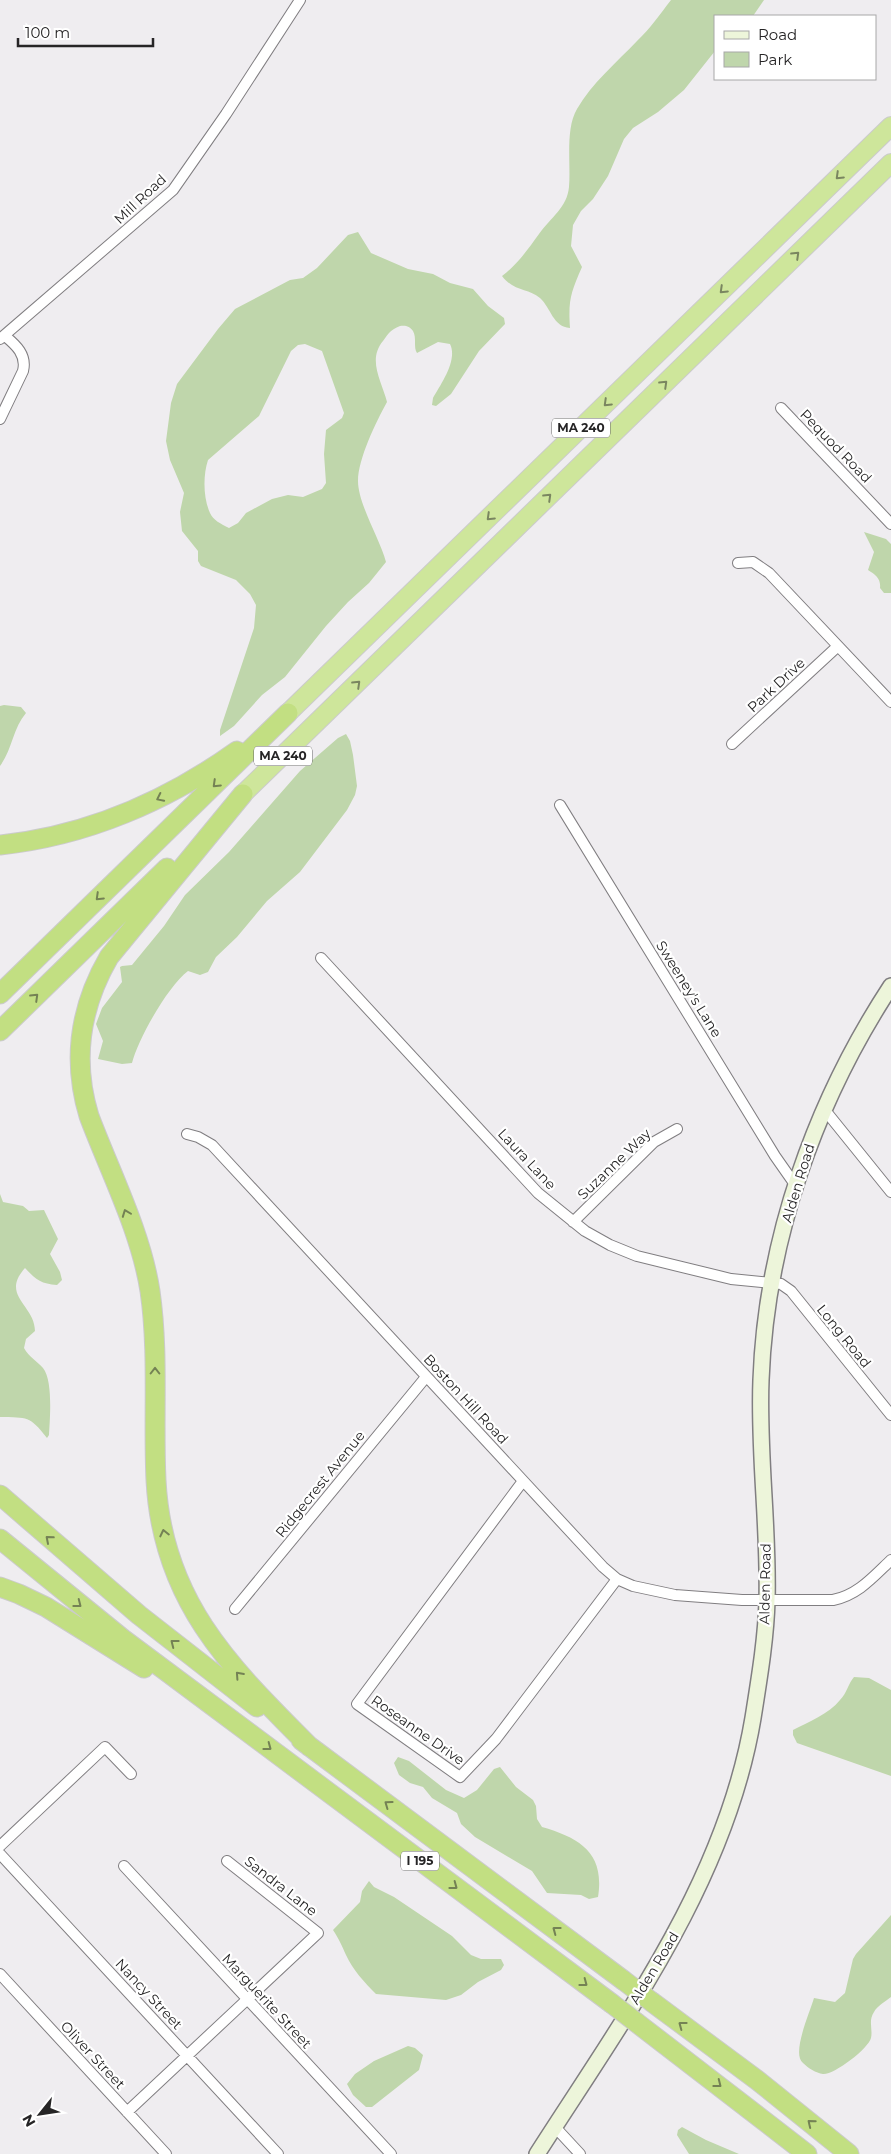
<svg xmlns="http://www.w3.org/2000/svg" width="891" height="2154" viewBox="0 0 891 2154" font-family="Montserrat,sans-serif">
	<rect width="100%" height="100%" fill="#efedf0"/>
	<path fill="#bfd6ab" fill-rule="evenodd" d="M764,0L753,16H715V51L711,56L684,90L658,112L633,128L624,139L608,176L593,199L581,211L573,225L571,246L582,267C571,292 568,300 570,328C553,327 551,308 540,298C528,288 514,292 502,276C518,264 528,249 539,234C551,217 567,208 569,187C571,164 565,129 577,109C592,83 617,62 637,41C650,29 660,14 671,0Z
		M358,232L371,253L408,269L433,274L450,283L473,289L488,306L504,318L505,324L479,351L451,394L436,406L432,405L433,398C441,384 458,360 450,344L438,342L417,353C413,347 417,338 413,331C410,326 405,325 400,326C390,330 389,333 383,341C367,360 382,382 387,402C376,422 358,459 358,481C358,504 380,539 386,562L369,583L348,602L326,626L285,677L262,695L234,726L220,736V730L254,628L256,605L250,594L236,580L201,566L198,561V551L182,531L180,512L184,493L170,460L166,441L171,403L177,384L218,329L235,309L290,280L303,278L317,268L348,235ZM305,344L322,351L344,413L342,418L326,430L324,454L326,483L322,489L303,497L288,495L272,499L246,513L238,523L229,528C221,524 213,520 210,513C203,498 203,475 208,460L259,416L291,351L298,345Z
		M864,532L886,539L891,544V593H884L880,588C881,579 876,575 868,570L874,552Z
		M4,705L21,707L26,713C13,728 12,750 0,766V706Z
		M346,734L350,741L353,755L357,786L355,795L347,810L300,872L267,901L237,937L216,957L208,972L200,975L188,971C168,986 138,1039 132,1063L122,1064L98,1059L103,1041L96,1024L102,1008L122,982L120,967L122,966L132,965L164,926L185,895L229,852L300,771L338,738Z
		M0,1194L3,1202L23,1206L29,1211L44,1210L58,1239L50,1254L60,1272L62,1280L57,1285C41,1284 35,1279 25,1268C0,1296 35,1305 35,1331L26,1339L24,1348C29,1357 37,1361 43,1368C53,1380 50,1418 49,1435L47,1438C29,1415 28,1418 0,1417Z
		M854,1677L869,1678L891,1690V1776L797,1743L793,1735V1730C808,1722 829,1714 840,1700C847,1693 848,1684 854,1677Z
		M398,1757L409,1761L446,1790L464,1798L477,1790L494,1769L500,1767L516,1787L533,1800L536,1806L537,1819L542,1827C580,1838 605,1853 598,1897L589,1899L581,1895L547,1893L532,1871L475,1837L461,1824L457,1813L432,1798L423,1787L410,1783L399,1775L394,1763Z
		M369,1881L374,1887L394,1897L452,1936L471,1955L481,1959H501L504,1965L501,1970L478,1982L461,1995L446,2000L376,1994C364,1982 353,1970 346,1955C342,1946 339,1939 333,1930L360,1902L362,1891Z
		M891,1915V1997C886,2001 877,2006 874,2012C868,2021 873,2029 871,2038C868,2049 834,2075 823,2074C816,2073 808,2068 803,2063C791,2054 810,2012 814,1998L835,2002L845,1993L853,1959L856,1954Z
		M408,2046L415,2048L423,2055L419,2070L372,2107H366L353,2095L347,2084L355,2074L374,2061Z
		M682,2127L706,2140L739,2154H689L677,2135L678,2130Z"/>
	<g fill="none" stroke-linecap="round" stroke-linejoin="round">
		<defs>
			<path id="minor" d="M0,339L173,190L226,114L300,0
				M781,408L891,524
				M0,419L23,371C27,355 16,345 5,336
				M738,563L753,562L769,573L891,702
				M732,744L838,646
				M560,805L775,1156L796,1186
				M321,958L538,1193L585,1231L610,1245L637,1256L731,1279L781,1284L791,1291L891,1415
				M824,1109L891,1192
				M187,1134L198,1137L212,1145L603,1567L617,1579L633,1586L675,1595L742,1600H833C858,1595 873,1577 891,1560
				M573,1222L654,1142L677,1129
				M523,1481L357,1704L460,1777L496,1739L617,1579
				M235,1609L426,1377
				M0,1846L105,1747L131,1774
				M0,1854L278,2154
				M124,1866L391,2154
				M0,1974L166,2154
				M127,2112L318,1933L227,1861
				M555,2127L580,2154"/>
			<path id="secondary" d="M537,2154C624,2018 726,1881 753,1718C759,1680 766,1639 767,1600C769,1527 758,1453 761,1380C766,1240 815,1102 891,986"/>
			<path id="trunk" d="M288,713L891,126
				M243,794L891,163"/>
			<path id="motorway" d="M243,794L109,957C80,1007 72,1060 89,1116C110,1172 141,1232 150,1291C159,1353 153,1417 156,1480C162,1601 230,1667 310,1747
				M0,845C86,836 167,801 237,751
				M0,994L288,713
				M0,1031L167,868
				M0,1495L139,1615L257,1707
				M0,1539L123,1639L611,2003
				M0,1587L19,1594L46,1607L144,1668
				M301,1740L623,1980
				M652,2002L757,2080L849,2154
				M637,2023L807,2154"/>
		</defs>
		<use href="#minor" stroke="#807e81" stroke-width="12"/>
		<use href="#secondary" stroke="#807e81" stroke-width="18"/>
		<use href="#trunk" stroke="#cbcbcb" stroke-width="20"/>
		<use href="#motorway" stroke="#cbcbcb" stroke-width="21"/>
		<use href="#minor" stroke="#fff" stroke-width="10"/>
		<use href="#secondary" stroke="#edf5da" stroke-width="15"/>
		<use href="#trunk" stroke="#cee69b" stroke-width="18"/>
		<use href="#motorway" stroke="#c2df82" stroke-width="19"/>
		<defs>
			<path id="motorway-bridge" d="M623,1980L652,2002
				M611,2003L637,2023"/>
		</defs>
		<use href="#motorway-bridge" stroke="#cbcbcb" stroke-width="21" stroke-linecap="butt"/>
		<use href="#motorway-bridge" stroke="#c2df82" stroke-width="19"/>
	</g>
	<defs><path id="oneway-chevron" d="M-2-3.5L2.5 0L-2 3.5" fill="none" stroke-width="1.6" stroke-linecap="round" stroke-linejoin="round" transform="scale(1.25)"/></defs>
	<g stroke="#7a8660">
		<use href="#oneway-chevron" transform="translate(839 176) rotate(136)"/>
		<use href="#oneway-chevron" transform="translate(796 255) rotate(-44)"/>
		<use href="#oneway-chevron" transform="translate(723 290) rotate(136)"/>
		<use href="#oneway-chevron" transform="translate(664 384) rotate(-44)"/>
		<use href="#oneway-chevron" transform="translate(607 403) rotate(136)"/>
		<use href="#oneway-chevron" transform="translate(548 497) rotate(-44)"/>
		<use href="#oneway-chevron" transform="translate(490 517) rotate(136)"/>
		<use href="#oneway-chevron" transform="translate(357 684) rotate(-44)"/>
	</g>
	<g stroke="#748254">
		<use href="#oneway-chevron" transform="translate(216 784) rotate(136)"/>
		<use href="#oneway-chevron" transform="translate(160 798) rotate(154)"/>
		<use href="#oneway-chevron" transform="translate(99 897) rotate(136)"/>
		<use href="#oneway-chevron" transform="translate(35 997) rotate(-44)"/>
		<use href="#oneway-chevron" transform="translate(126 1213) rotate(-111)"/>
		<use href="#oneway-chevron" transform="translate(155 1371) rotate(-90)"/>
		<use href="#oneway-chevron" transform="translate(164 1533) rotate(-103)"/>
		<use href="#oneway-chevron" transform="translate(49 1539) rotate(-139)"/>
		<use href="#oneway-chevron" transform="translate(78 1604) rotate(38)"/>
		<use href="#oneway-chevron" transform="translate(174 1643) rotate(-142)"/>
		<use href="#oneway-chevron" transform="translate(239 1675) rotate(-132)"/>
		<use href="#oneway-chevron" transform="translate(268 1747) rotate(37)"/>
		<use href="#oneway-chevron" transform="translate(388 1804) rotate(-144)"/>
		<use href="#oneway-chevron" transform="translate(454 1886) rotate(37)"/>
		<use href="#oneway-chevron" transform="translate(556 1930) rotate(-143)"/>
		<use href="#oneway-chevron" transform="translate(584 1983) rotate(37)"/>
		<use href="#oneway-chevron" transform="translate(682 2025) rotate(-143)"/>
		<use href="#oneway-chevron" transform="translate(718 2084) rotate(38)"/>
		<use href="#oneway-chevron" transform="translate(811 2123) rotate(-141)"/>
	</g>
	<g text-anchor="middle" stroke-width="4.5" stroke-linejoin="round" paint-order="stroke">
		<g fill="#fff" stroke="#676667" stroke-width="1">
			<rect x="552" y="418.5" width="58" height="19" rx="4"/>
			<rect x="254" y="746.5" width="58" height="19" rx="4"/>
			<rect x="401" y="1851.5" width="38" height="19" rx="4"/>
		</g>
		<g font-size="12" font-weight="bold" fill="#262526">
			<text x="581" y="432">MA 240</text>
			<text x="283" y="760">MA 240</text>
			<text x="420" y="1865">I 195</text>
		</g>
		<g font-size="14" fill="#262526" stroke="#fff">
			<text transform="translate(140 199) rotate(-43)" y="5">Mill Road</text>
			<text transform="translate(836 446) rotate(46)" y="5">Pequod Road</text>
			<text transform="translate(776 685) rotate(-43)" y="5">Park Drive</text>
			<text transform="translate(689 989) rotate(58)" y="5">Sweeney's Lane</text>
			<text transform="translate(527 1159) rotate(47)" y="5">Laura Lane</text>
			<text transform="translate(614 1164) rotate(-44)" y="5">Suzanne Way</text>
			<text transform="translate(798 1183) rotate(-73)" y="5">Alden Road</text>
			<text transform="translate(844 1336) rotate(51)" y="5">Long Road</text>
			<text transform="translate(466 1399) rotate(47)" y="5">Boston Hill Road</text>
			<text transform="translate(320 1484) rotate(-51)" y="5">Ridgecrest Avenue</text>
			<text transform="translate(765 1584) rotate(-89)" y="5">Alden Road</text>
			<text transform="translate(418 1730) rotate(35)" y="5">Roseanne Drive</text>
			<text transform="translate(281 1886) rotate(38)" y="5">Sandra Lane</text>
			<text transform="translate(654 1968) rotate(-59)" y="5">Alden Road</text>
			<text transform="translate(149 1994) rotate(47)" y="5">Nancy Street</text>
			<text transform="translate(267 2001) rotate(47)" y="5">Marguerite Street</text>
			<text transform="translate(93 2055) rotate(47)" y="5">Oliver Street</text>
		</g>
	</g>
	<rect x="714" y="15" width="162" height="65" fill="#ffffff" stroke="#a8a8a8"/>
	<rect x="724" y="31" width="25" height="8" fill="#edf5da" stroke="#a8a8a8"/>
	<text x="758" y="40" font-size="15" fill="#262526">Road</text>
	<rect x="724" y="52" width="25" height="15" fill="#bfd6ab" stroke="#a8a8a8"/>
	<text x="758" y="65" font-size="15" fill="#262526">Park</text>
	<g transform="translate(40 2114) rotate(240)" stroke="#ffffff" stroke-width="4" paint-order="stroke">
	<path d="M0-4L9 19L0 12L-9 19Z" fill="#262526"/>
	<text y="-8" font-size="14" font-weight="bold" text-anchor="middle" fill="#262526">N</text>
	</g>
	<path d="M18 38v8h135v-8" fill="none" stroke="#262526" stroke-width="2.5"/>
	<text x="25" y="38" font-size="15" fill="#262526" stroke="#ffffff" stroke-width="4" paint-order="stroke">100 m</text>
</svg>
